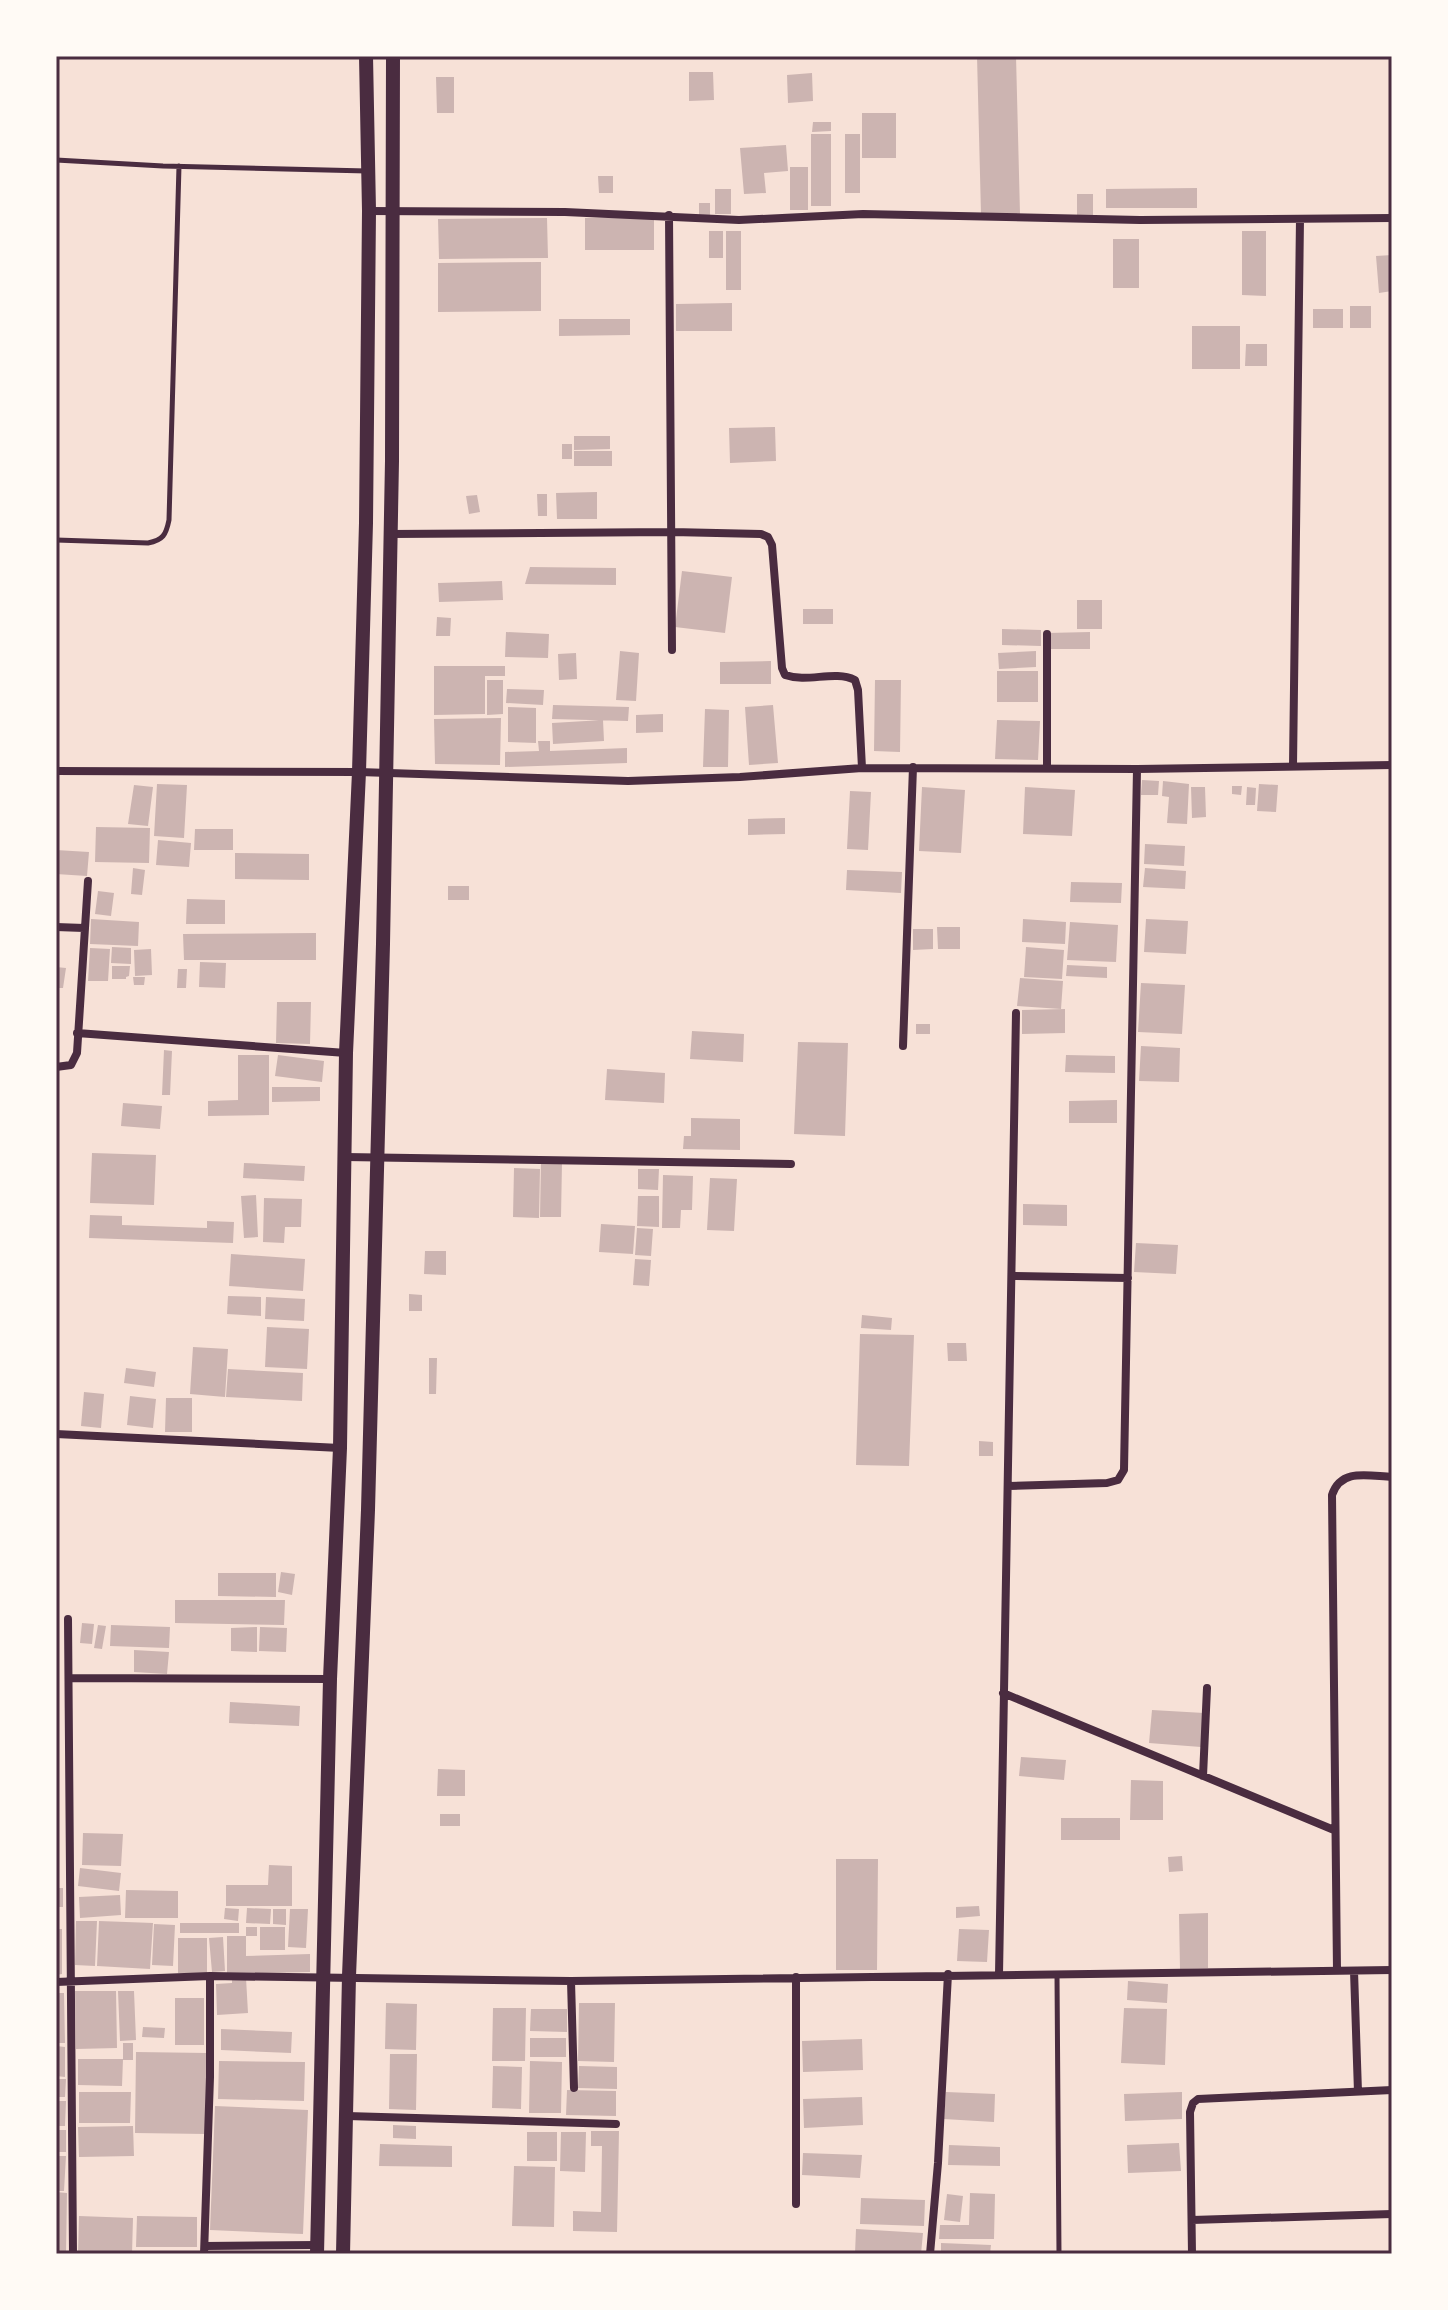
<svg xmlns="http://www.w3.org/2000/svg" width="1448" height="2310" viewBox="0 0 1448 2310" font-family="'Archivo Narrow',sans-serif">
	<rect width="100%" height="100%" fill="#f7e1d7"/>
	<path fill="#ccb4b1" d="M977,56H1016L1020,214H981Z
		M689,72H713L714,100L689,101Z
		M812,73L813,101L788,103L787,75Z
		M436,77H454V113H437Z
		M862,113H896V158H862Z
		M813,122H831V131L812,132Z
		M811,134H831V206H811Z
		M845,134H860V193H845Z
		M786,145L788,171L764,173L766,193L744,194L740,148Z
		M790,167H808V210H790Z
		M598,176H613V193H599Z
		M1197,188V208H1106V189Z
		M715,189H731V214H715Z
		M1077,194H1093V217H1077Z
		M699,203H710V217H699Z
		M654,217V250H585V218Z
		M547,218L548,258L439,259L438,219Z
		M709,231H723V258H709Z
		M726,231H741V290H726Z
		M1242,231H1266V296L1242,295Z
		M1113,239H1139V288H1113Z
		M1392,255V291L1379,293L1376,256Z
		M541,262V311L438,312V263Z
		M732,303V331H676V304Z
		M1350,306H1371V328H1350Z
		M1313,309H1343V328H1313Z
		M559,319H630V335L559,336Z
		M1192,326H1240V369H1192Z
		M1246,344H1267V366H1245Z
		M775,427L776,461L730,463L729,428Z
		M574,436H610V449L574,450Z
		M562,444H572V459H562Z
		M574,451H612V466H574Z
		M597,492V519H557L556,493Z
		M537,494H547V516H538Z
		M477,495L480,512L469,514L466,496Z
		M530,567L616,568V585L525,584Z
		M682,571L732,577L725,633L675,627Z
		M502,581L503,600L439,602L438,583Z
		M1077,600H1102V629H1077Z
		M803,609H833V624H803Z
		M437,617L451,618L450,636H436Z
		M1002,629L1041,630V646L1002,645Z
		M506,632L549,634L548,658L505,657Z
		M1090,632V649H1047V633Z
		M620,651L639,653L636,701L616,700Z
		M1036,651V667L999,669L998,653Z
		M576,653L577,679L559,680L558,654Z
		M771,661V684H720V662Z
		M434,666H505V676H485V714L434,715Z
		M997,671H1038V702H997Z
		M487,680H503V714L487,715Z
		M875,680H901L900,752L874,751Z
		M507,689L544,690L543,705L506,703Z
		M553,705L629,707L628,721L552,719Z
		M773,705L778,763L749,765L745,707Z
		M508,707L536,708V743L508,742Z
		M705,709L729,710L728,767H703Z
		M663,714V732L636,733V715Z
		M501,718L500,765L435,764L434,719Z
		M603,720L604,741L553,744L552,723Z
		M997,720L1040,721L1038,760L995,759Z
		M538,741H550V751L627,748V763L505,767V752L539,751Z
		M1142,780L1159,781L1158,795H1141Z
		M1163,781L1189,784L1187,824L1167,823L1169,797L1162,796Z
		M157,784L187,785L184,838L154,836Z
		M1259,784L1278,785L1276,812L1257,811Z
		M134,785L153,787L148,826L128,824Z
		M1232,786H1242L1241,795L1232,794Z
		M922,787L965,790L961,853L919,851Z
		M1025,787L1075,790L1072,836L1023,834Z
		M1191,787H1205L1206,817L1192,818Z
		M1247,787L1256,788L1255,805H1246Z
		M850,791L871,792L868,850L847,849Z
		M785,818V834L748,835V819Z
		M96,827L150,828L149,863L95,862Z
		M195,829H233V850H194Z
		M158,840L191,843L189,867L156,865Z
		M1145,844L1185,846L1184,866L1144,864Z
		M56,850L89,852L87,876L56,874Z
		M235,853L309,854V880L235,879Z
		M133,868L145,870L142,895L131,894Z
		M1145,868L1186,871L1185,889L1143,887Z
		M847,870L902,872L901,893L846,890Z
		M1071,882L1122,883L1121,903L1070,902Z
		M448,886H469V900H448Z
		M98,891L114,893L111,916L95,914Z
		M187,899L225,900V924H186Z
		M91,919L139,922L138,946L90,944Z
		M1023,919L1066,922L1065,944L1022,942Z
		M1146,919L1188,921L1186,954L1144,952Z
		M1070,922L1118,925L1116,962L1067,960Z
		M937,927H960V949H938Z
		M913,929H933V949L913,950Z
		M316,933V960H184L183,934Z
		M112,947L131,948V964L111,963Z
		M1026,947L1064,950L1062,979L1024,977Z
		M90,948L110,949L108,981H88Z
		M151,949L152,975L135,976L134,950Z
		M200,962L226,963L225,988L199,987Z
		M1067,965L1107,967V978L1066,976Z
		M112,966H130L129,976L126,977V979H112Z
		M56,967L66,968L63,988H56Z
		M178,969H187L186,988H177Z
		M133,977H145L144,985H134Z
		M1020,978L1063,981L1061,1009L1017,1006Z
		M1141,983L1185,985L1182,1034L1138,1032Z
		M277,1002H311L310,1044L276,1043Z
		M1065,1009V1033L1022,1034V1010Z
		M916,1024H930V1034H916Z
		M692,1031L744,1034L743,1062L690,1059Z
		M798,1042L848,1043L845,1136L794,1134Z
		M1141,1046L1180,1048L1179,1082L1139,1081Z
		M164,1050L172,1051L170,1095H162Z
		M238,1055H269V1115L208,1116V1101L238,1100Z
		M278,1055L324,1061L322,1082L275,1076Z
		M1066,1055L1115,1056V1073L1065,1072Z
		M607,1069L665,1073L664,1103L605,1100Z
		M272,1087H320V1101L272,1102Z
		M1117,1100V1123H1069V1101Z
		M123,1103L162,1106L160,1129L121,1126Z
		M691,1118L740,1119V1150L683,1149L684,1136H691Z
		M92,1153L156,1155L154,1205L90,1203Z
		M541,1162H562L561,1217H540Z
		M244,1163L305,1166L304,1181L243,1178Z
		M514,1168L540,1169L539,1218L513,1217Z
		M638,1169H659L658,1190L638,1189Z
		M663,1175L693,1176L692,1210H681L680,1228H662Z
		M710,1178L737,1179L734,1231L707,1230Z
		M256,1195L258,1237L244,1238L241,1196Z
		M638,1196H659V1227L637,1226Z
		M264,1198L302,1199L301,1227H285L284,1243L263,1242Z
		M1023,1204L1067,1205V1226L1023,1225Z
		M90,1215L122,1216V1225L207,1228V1221L234,1222L233,1243L89,1238Z
		M601,1224L635,1226L633,1254L599,1252Z
		M637,1228L653,1229L651,1256L635,1255Z
		M1136,1243L1178,1245L1176,1274L1134,1272Z
		M425,1251H446V1275L424,1274Z
		M231,1254L305,1259L303,1291L229,1286Z
		M635,1259L651,1260L649,1286L633,1285Z
		M409,1294L422,1295V1311H409Z
		M228,1296L261,1297V1316L227,1314Z
		M266,1297L305,1299L304,1321L265,1319Z
		M862,1315L892,1318L891,1330L861,1328Z
		M267,1327L309,1329L307,1369L265,1367Z
		M860,1334L914,1335L909,1466L856,1465Z
		M947,1343H966L967,1361H948Z
		M193,1347L228,1349L225,1397L190,1394Z
		M429,1358H437L436,1394H429Z
		M126,1368L156,1372L154,1387L124,1383Z
		M228,1369L303,1373L302,1401L226,1397Z
		M84,1392L104,1394L101,1428L81,1426Z
		M130,1396L156,1399L153,1428L127,1425Z
		M166,1398H192V1432H165Z
		M979,1441L993,1442V1456H979Z
		M281,1572L295,1574L292,1595L278,1592Z
		M218,1573H276V1597L218,1596Z
		M175,1600H285L284,1625L175,1623Z
		M82,1623L94,1624L92,1644L80,1643Z
		M98,1625L106,1626L102,1649L94,1648Z
		M111,1625L170,1627L169,1648L110,1646Z
		M257,1627V1652L231,1651V1628Z
		M260,1627L287,1628L286,1652L259,1651Z
		M134,1650L169,1652L167,1674L134,1672Z
		M230,1702L300,1706L299,1726L229,1723Z
		M1152,1710L1204,1713L1201,1747L1149,1743Z
		M1021,1757L1066,1760L1064,1780L1019,1776Z
		M438,1769L465,1770V1796H437Z
		M1131,1780L1163,1781V1820H1130Z
		M440,1814H460V1826H440Z
		M1061,1818H1120V1840H1061Z
		M83,1833L123,1834L121,1866L82,1865Z
		M1182,1856L1183,1871L1169,1872L1168,1857Z
		M836,1859H878L877,1970H836Z
		M269,1865L292,1866V1906H226V1885H268Z
		M80,1868L121,1873L119,1891L78,1886Z
		M56,1888H63V1907H56Z
		M126,1890L178,1891V1918H125Z
		M120,1895L121,1915L80,1918L79,1897Z
		M979,1906L980,1916L956,1918V1907Z
		M225,1908L239,1909L238,1921L224,1919Z
		M247,1908L271,1909L270,1924L246,1923Z
		M273,1909H286V1925L273,1924Z
		M290,1909H308L306,1948L288,1947Z
		M1208,1913V1968L1180,1969L1179,1914Z
		M76,1921H97L95,1966L75,1965Z
		M99,1921L153,1923L150,1969L97,1966Z
		M180,1923H239V1933H180Z
		M154,1924L175,1925L173,1966L152,1965Z
		M246,1927H257V1936H246Z
		M260,1927H285V1950H260Z
		M56,1929H62V1974L56,1975Z
		M959,1929L989,1930L987,1962L957,1961Z
		M227,1936H246V1956L310,1954V1972L227,1974Z
		M223,1937L225,1971L212,1972L209,1938Z
		M178,1938H207V1973H178Z
		M232,1978H246L248,2013L217,2015L216,1984L232,1983Z
		M1128,1981L1168,1984L1167,2003L1127,2000Z
		M75,1991H116L117,2048L76,2049Z
		M118,1991H134L136,2040L120,2041Z
		M56,1993H64L65,2043H56Z
		M175,1998H204V2045H175Z
		M386,2003L417,2004L416,2050L385,2049Z
		M579,2003H615L614,2062L578,2061Z
		M493,2008H526L525,2061H492Z
		M1124,2008L1167,2009L1165,2065L1121,2063Z
		M531,2009H567V2032L530,2031Z
		M143,2027L165,2028L164,2038L142,2037Z
		M221,2029L292,2032L291,2053L221,2050Z
		M530,2038H566V2057H530Z
		M862,2039L863,2070L803,2072L802,2041Z
		M123,2043H133V2060H123Z
		M56,2046L65,2047V2077L56,2076Z
		M136,2052L207,2053L206,2134L135,2133Z
		M390,2054H417L416,2110L389,2109Z
		M78,2059H123L122,2086L78,2085Z
		M219,2061L305,2062L304,2101L218,2099Z
		M530,2061L562,2062L561,2113H529Z
		M493,2066L522,2067L521,2109L492,2108Z
		M579,2066L617,2067V2089L578,2088Z
		M56,2079H66L65,2097H56Z
		M567,2090L616,2091V2116L566,2115Z
		M79,2092H131L130,2123H79Z
		M946,2092L995,2094L994,2122L944,2119Z
		M1182,2092V2119L1125,2121L1124,2094Z
		M862,2097L863,2125L804,2128L803,2099Z
		M56,2101H66L65,2126H56Z
		M215,2106L308,2110L303,2234L210,2230Z
		M393,2125L416,2126V2139L393,2138Z
		M133,2126L134,2156L79,2157L78,2127Z
		M56,2130H66V2152H56Z
		M591,2131H619L617,2232L573,2231V2211L601,2212L602,2146H591Z
		M527,2132H557V2161H527Z
		M561,2132H586L585,2172L560,2171Z
		M1179,2143L1181,2171L1128,2173L1127,2145Z
		M380,2144L452,2146V2167L379,2166Z
		M949,2145L1000,2147V2166L948,2165Z
		M803,2153L862,2155L860,2178L802,2175Z
		M56,2156H66L64,2191H56Z
		M514,2166L555,2167L554,2227L512,2226Z
		M56,2192L67,2193L66,2254H56Z
		M970,2193L995,2194L994,2239H939L940,2225H969Z
		M947,2194L963,2196L960,2222L944,2220Z
		M861,2198L925,2200L924,2226L860,2224Z
		M79,2216L133,2218L132,2254L78,2253Z
		M137,2216L197,2217V2247H136Z
		M856,2229L923,2233L921,2254H855Z
		M941,2243L991,2245L990,2254H941Z"/>
	<g fill="none" stroke-linecap="round" stroke-linejoin="round">
		<path stroke="#4a2c40" stroke-width="5" d="M56,160L163,166L367,171
			M56,540L148,543C163,540 166,535 169,520L179,166
			M1057,1975L1059,2254"/>
		<path stroke="#4a2c40" stroke-width="8" d="M369,211L565,212L739,220L863,214L1140,220L1392,218
			M669,215L672,650
			M391,534L672,532L761,534L768,537L772,545L782,668L785,675C808,683 834,670 855,680L858,690L862,768
			M1047,634V768
			M1293,766L1300,219
			M56,771L359,772L628,781L740,777L862,768L1137,769L1392,765
			M56,927L84,928
			M77,1033L346,1053
			M903,1046L913,767
			M56,1067L71,1065L77,1053L88,881
			M345,1157L791,1164
			M1012,1276L1128,1278
			M56,1434L340,1448
			M1009,1486L1107,1483L1118,1480L1124,1470L1137,769
			M68,1619L73,2254
			M69,1678L330,1679
			M1003,1693L1334,1830
			M1203,1776L1207,1688
			M1337,1971L1332,1495C1341,1468 1368,1476 1392,1477
			M1354,1971L1358,2092
			M999,1974L1016,1013
			M571,1981L574,2088
			M56,1982L210,1976L571,1981L1392,1970
			M347,2116L616,2124
			M796,2204V1977
			M1192,2220L1392,2214
			M205,2246L317,2245
			M204,2254L210,2077V1976
			M930,2254L938,2163L948,1974
			M1192,2254L1190,2112L1193,2103L1198,2099L1392,2090"/>
		<path stroke="#4a2c40" stroke-width="14" d="M317,2254L330,1679L340,1448L346,1053L359,772L366,523L369,211L366,56
			M343,2254L349,1976L368,1510L383,944L392,461L393,56"/>
	</g>
	<rect width="1448" height="2310" fill="none" stroke="#fffaf5" stroke-width="116"/>
	<rect x="58" y="58" width="1332" height="2194" fill="none" stroke="#4a2c40" stroke-width="3"/>
</svg>
